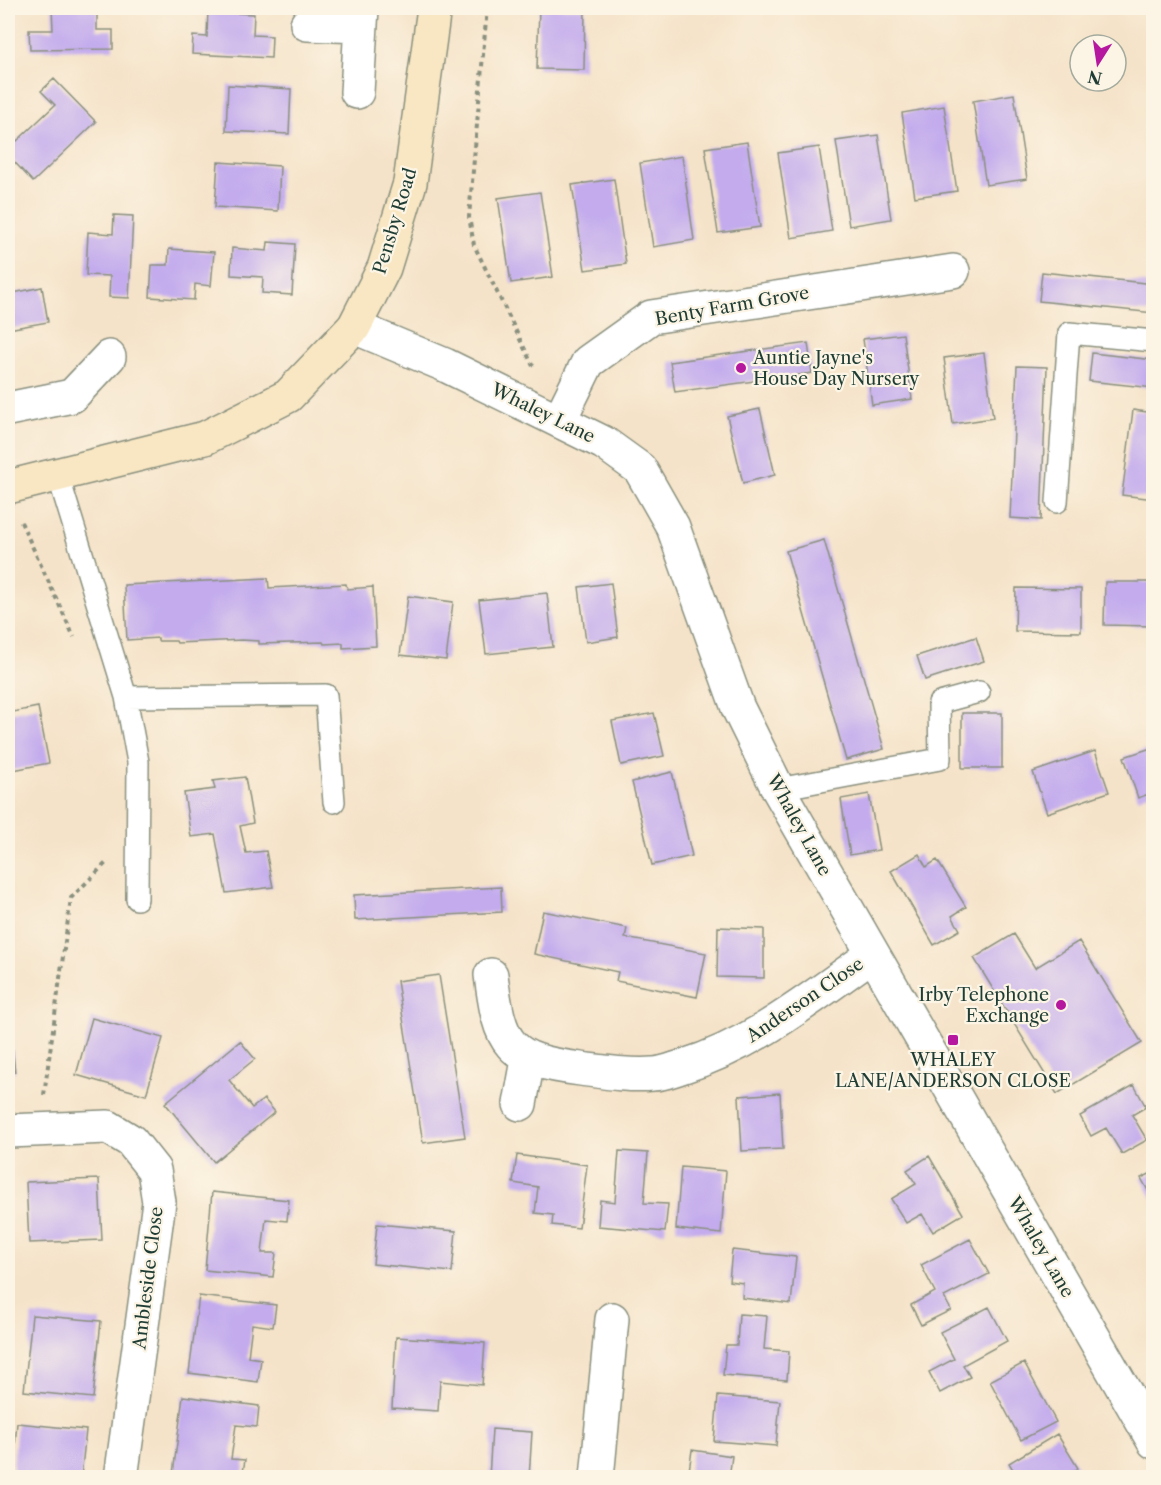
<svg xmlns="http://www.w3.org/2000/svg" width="1161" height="1485" viewBox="0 0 1161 1485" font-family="'Libre Caslon Text',serif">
	<rect width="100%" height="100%" fill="#fcf5e5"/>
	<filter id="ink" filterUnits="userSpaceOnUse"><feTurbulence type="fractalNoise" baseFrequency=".0167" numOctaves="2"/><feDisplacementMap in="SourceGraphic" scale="12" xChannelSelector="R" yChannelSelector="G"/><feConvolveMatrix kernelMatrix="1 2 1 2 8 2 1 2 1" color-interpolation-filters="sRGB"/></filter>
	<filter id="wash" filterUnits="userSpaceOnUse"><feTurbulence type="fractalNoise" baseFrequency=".008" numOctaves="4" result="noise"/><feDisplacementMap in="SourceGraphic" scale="24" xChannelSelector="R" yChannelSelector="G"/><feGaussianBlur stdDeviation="1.35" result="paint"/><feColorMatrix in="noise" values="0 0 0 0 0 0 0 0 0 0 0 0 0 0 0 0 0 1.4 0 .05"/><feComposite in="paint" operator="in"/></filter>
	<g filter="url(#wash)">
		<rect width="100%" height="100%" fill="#f5e3c9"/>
		<g id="blocks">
			<path fill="#c3abed" d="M52,8H97V30H113V49L30,50L29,30H53Z
				M208,8H233L232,13L254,14L253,35L272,36L271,58L192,54L193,36L207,37Z
				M539,8H585L584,70L537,69Z
				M54,79L96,122L33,182L8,155V131L17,141L55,105L41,91Z
				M228,85L291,89L289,134L226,131Z
				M1014,94L1027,179L986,185L973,101Z
				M944,106L957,191L915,197L902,113Z
				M878,135L891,219L849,226L836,141Z
				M747,142L760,227L718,233L705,148Z
				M819,147L832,231L791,238L778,153Z
				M682,156L694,240L653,247L640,163Z
				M218,162L280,166L278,211L215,207Z
				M614,179L626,264L585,270L572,185Z
				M540,192L553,277L511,283L498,198Z
				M114,215L133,216L129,298L109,297L110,276L86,275L88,232L113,234Z
				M268,242L295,244L292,295L262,293L263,277L231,275L232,248L267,251Z
				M169,249L214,252L211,286L195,284L194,300L150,297L152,265H168Z
				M1042,272L1154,284V313L1039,301Z
				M42,287L48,322L8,329V294Z
				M903,334L912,399L872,405L863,339Z
				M808,343L812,373L675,392L670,362Z
				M984,353L993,418L953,424L944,358Z
				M1092,353L1154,360V388L1089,381Z
				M1017,366L1047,367L1041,520L1010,518Z
				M760,409L775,475L743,483L727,416Z
				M1133,410L1154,413V499L1122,495Z
				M824,540L884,749L846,760L786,551Z
				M268,578L269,588L346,584L347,589L373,587L376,646L343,648V643L324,644L323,642L259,644V641L242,640L177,643L176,641H158V638L127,640L124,585Z
				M1105,582H1154V626L1104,625Z
				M611,583L618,637L586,642L579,587Z
				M1016,588L1081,589V632L1015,631Z
				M547,593L553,647L486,654L479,600Z
				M408,596L453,602L446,660L400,655Z
				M976,637L984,661L925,680L917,656Z
				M38,707L49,763L8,771V713Z
				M654,713L664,756L621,765L612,721Z
				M962,713H1002V768H962Z
				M1154,747V792L1138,798L1124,757Z
				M1095,751L1109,792L1047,813L1033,772Z
				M672,772L692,856L652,865L632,782Z
				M245,777L253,823L240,826L246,853L266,851L273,887L226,893L215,834L191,837L184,793L215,789L213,781Z
				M869,794L879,850L850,855L841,799Z
				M919,854L926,867L937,860L966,907L952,916L960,930L934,945L891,871Z
				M501,887L502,912L355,920L354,895Z
				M543,911L627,928L625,938L706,953L697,997L616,981L618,972L534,954Z
				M718,927L764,929V978L717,977Z
				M1014,934L1035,968L1079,941L1142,1043L1057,1094L974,958Z
				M439,975L465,1137L423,1143L397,981Z
				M8,1010L15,1072L8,1073Z
				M92,1018L163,1038L146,1095L76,1075Z
				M240,1041L255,1059L229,1080L252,1108L264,1099L275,1112L214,1162L165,1103Z
				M1134,1085L1146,1107L1132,1115L1147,1140L1122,1154L1106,1128L1091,1136L1080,1116Z
				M780,1093L783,1149L742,1151L739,1096Z
				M619,1151L648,1153L644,1203L668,1204L665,1232L598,1226L600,1200L615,1202Z
				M517,1155L587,1165L579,1228L552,1225L553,1215L535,1213L538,1187L513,1183Z
				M929,1156L963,1214L933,1232L922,1214L906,1223L891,1199L916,1184L907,1170Z
				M681,1167L726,1171L721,1234L676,1229Z
				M1154,1172V1201L1141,1178Z
				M99,1179L102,1240L29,1243L26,1182Z
				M212,1192L289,1200L287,1221L266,1219L262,1253H276L273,1277L205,1270Z
				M377,1224L456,1231L452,1272L373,1264Z
				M970,1239L989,1274L944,1297L951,1310L921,1325L911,1305L935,1292L921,1265Z
				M732,1250L796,1257L791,1304L742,1298L743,1283L729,1281Z
				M199,1296L276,1305L273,1327L252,1324L248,1357L261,1359L258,1382L189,1373Z
				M989,1307L1007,1341L963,1365L970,1377L940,1393L929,1372L954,1359L940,1332Z
				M739,1314L767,1316L764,1349L789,1351L787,1380L723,1375L726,1345H737Z
				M32,1315L101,1321L93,1398L24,1391Z
				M396,1337L485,1343L482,1385L440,1381L438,1411L392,1408Z
				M1024,1363L1056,1422L1021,1440L990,1381Z
				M183,1396L259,1406L257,1427L236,1425L231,1459L245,1460L242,1478H200L173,1474Z
				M718,1396L780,1401L776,1446L714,1441Z
				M17,1423L86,1430L81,1478H12Z
				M492,1429L532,1432L529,1478H489Z
				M1057,1434L1078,1468L1063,1478H1018L1009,1463Z
				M692,1450L732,1456L729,1478H688Z"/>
		</g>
	</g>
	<g filter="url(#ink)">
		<use href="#blocks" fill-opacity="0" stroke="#8a907e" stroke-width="1.5"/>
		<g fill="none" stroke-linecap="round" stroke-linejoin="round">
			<defs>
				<path id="service" d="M58,475L126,697L326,695L334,802
					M1057,502L1069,333L1154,341
					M126,697L138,762L137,899
					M778,789L940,759L939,703L979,692"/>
				<path id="minor" d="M307,24L361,26
					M357,92L362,8
					M354,327L445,365L604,443L640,469L673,527L738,708L778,789L1154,1442
					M8,409L72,396L109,357
					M559,421L588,362L651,317L953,271
					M491,975C500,1045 507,1060 581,1069C604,1072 629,1076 653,1074C663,1074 674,1069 684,1066C755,1044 812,997 872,955
					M520,1104L528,1060
					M8,1131L108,1127L131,1141L154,1170L159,1202L121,1478
					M597,1478L612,1319"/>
				<path id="secondary" d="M8,487L205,438L288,396L354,327L384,268L410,183L434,8"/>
			</defs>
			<use href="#service" stroke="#8a907e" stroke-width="24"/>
			<use href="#minor" stroke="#8a907e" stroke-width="36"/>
			<use href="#secondary" stroke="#8a907e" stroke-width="36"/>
			<path stroke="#8a907e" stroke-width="4" stroke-dasharray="4.5 4.5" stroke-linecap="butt" d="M487,8L469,217L474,245L533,366
				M21,522L74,637
				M44,1095L71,898L107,862"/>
			<use href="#service" stroke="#fff" stroke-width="21"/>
			<use href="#minor" stroke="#fff" stroke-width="33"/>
			<use href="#secondary" stroke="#f9e7c3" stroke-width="33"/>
		</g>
	</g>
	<g fill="#b5179e" stroke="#fcf5e5" stroke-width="2">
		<circle cx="741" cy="368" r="6"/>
		<circle cx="1061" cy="1005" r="6"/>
		<rect x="947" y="1034" width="12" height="12" rx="3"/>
	</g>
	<g text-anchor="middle" stroke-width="4.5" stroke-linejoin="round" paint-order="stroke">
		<g font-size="18" fill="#1f3d34" stroke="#fcf5e5">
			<text transform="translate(395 221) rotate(-73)" y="6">Pensby Road</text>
			<text transform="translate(732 306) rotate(-10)" y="6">Benty Farm Grove</text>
			<text transform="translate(543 413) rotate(26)" y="6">Whaley Lane</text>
			<text transform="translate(799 825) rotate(61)" y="6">Whaley Lane</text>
			<text transform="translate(805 1000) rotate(-34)" y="6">Anderson Close</text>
			<text transform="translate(1041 1247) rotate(60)" y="6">Whaley Lane</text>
			<text transform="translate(148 1278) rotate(-83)" y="6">Ambleside Close</text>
		</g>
		<g font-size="18" fill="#1f3d34" stroke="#fcf5e5" text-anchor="start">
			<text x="753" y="364">Auntie Jayne's<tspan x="753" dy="21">House Day Nursery</tspan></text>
			<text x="1049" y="1001" text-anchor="end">Irby Telephone<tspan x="1049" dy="21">Exchange</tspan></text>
			<text x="953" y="1066" text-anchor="middle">WHALEY<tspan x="953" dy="21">LANE/ANDERSON CLOSE</tspan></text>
		</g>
	</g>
	<rect width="1161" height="1485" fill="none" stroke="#fcf5e5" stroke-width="30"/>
	<g transform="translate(1098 63) rotate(192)"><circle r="28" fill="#fcf5e5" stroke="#a4ab9e" stroke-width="1.5"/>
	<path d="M0-4.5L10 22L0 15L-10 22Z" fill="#b5179e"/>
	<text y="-9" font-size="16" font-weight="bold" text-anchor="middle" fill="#1f3d34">N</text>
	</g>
</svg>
